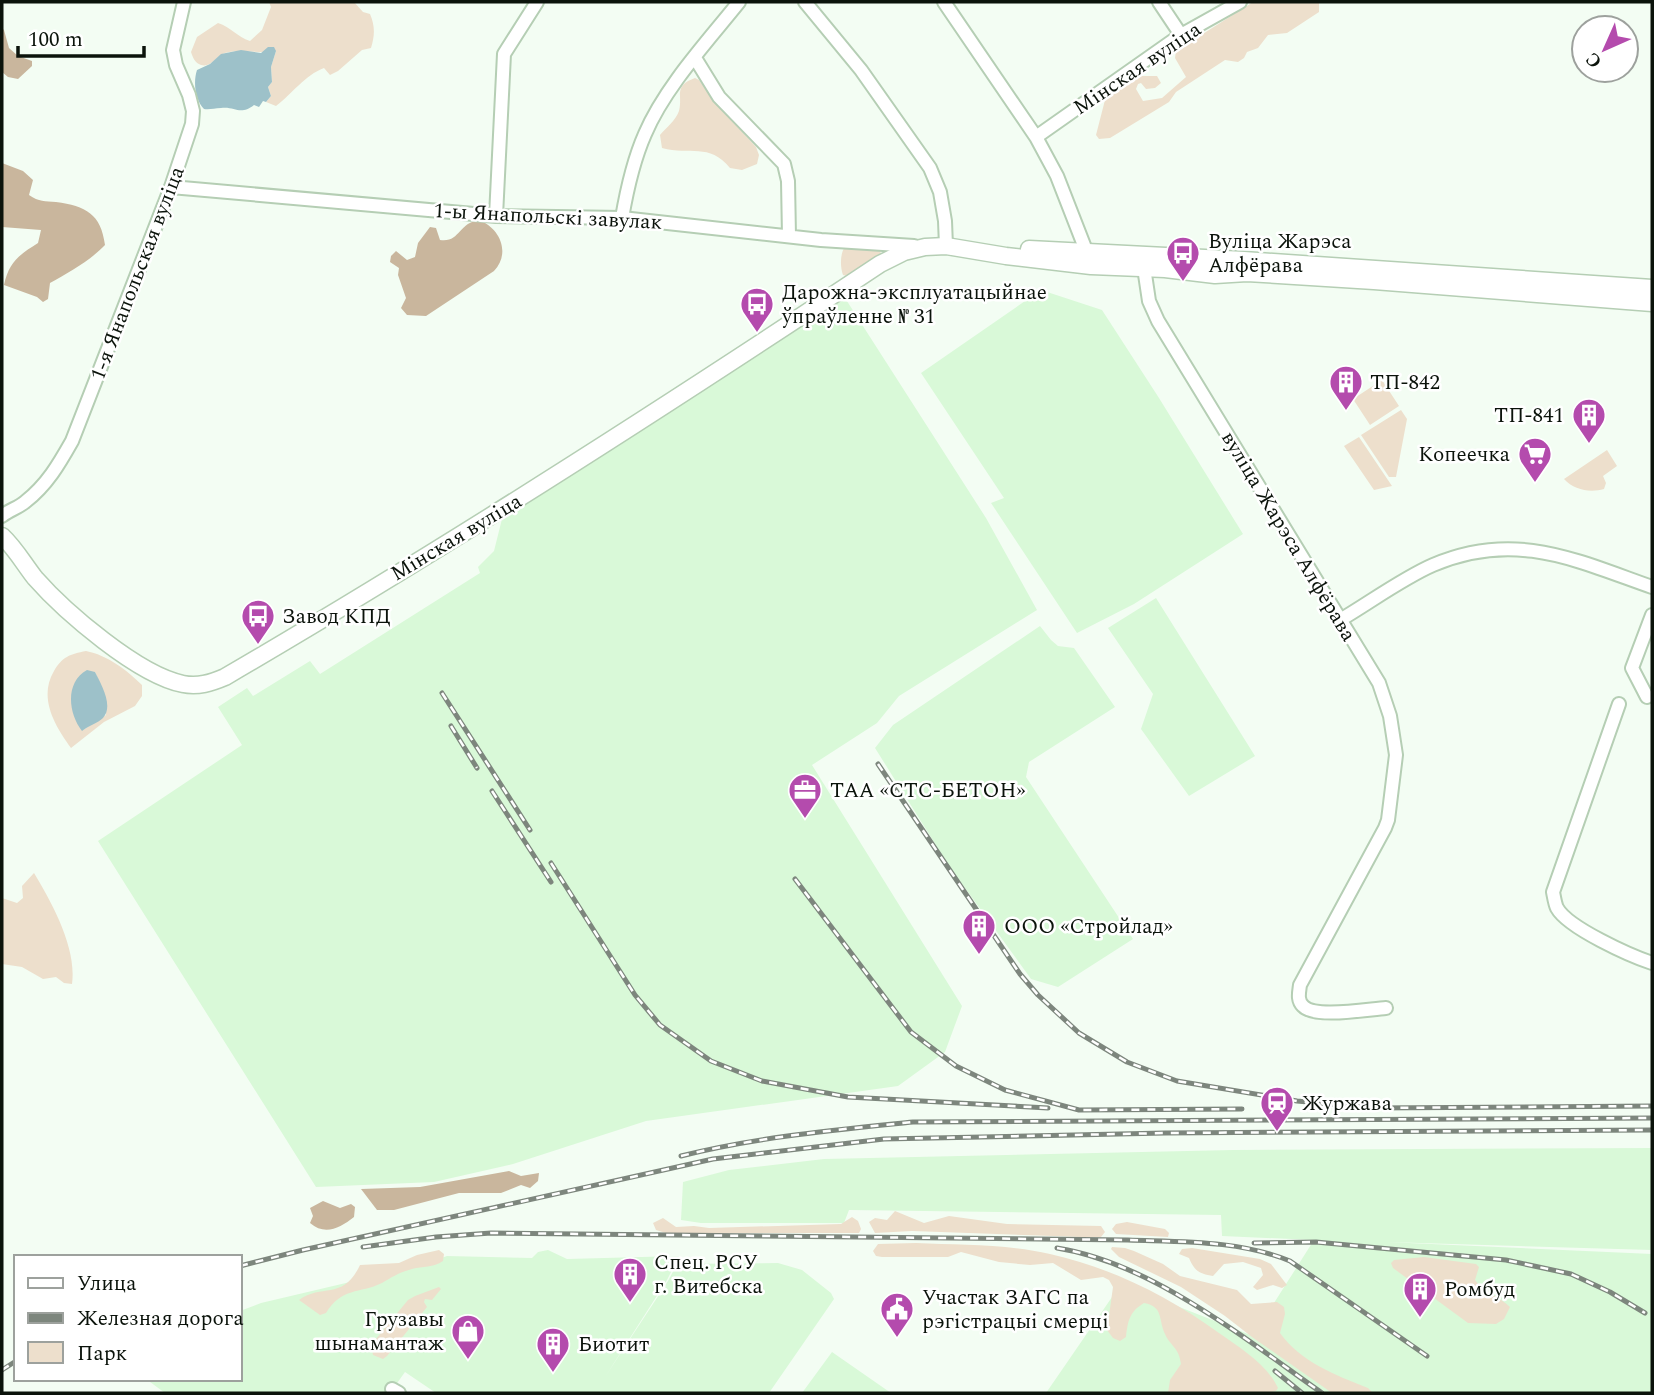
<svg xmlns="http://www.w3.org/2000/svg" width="1654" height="1395" viewBox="0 0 1654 1395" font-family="Spectral,serif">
	<rect width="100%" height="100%" fill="#f3fdf3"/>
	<path fill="#d9f9d8" d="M1041,290L1102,310L1159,398L1243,534L1134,604L1077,633L991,503L1004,498L921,373Z
		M845,298L986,518L1037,610L899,696L877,723L812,765L962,1006L945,1052L898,1086L646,1121L513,1164L434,1182L316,1187L98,841L242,745L218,707L247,688L253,696L310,661L320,674L480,573L478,567L494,551L502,519Z
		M1156,598L1255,756L1189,796L1141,729L1153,694L1108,628Z
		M1040,626L1051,640L1058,646L1074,648L1115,707L1029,762L1026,777L1133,939L1058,987L1031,979L949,866L875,748L893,725Z
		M1652,1148V1250L1386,1242L1652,1254V1393H1046L1121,1284L1253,1336L1314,1240L1222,1236L1221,1215L849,1210L844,1223H701L681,1220L683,1182L729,1170L824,1159L1233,1150Z
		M548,1250L567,1259L679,1256L667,1280L605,1377L668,1281L677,1264L778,1263L802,1270L831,1293L834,1299L769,1393H436L405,1372L390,1393H165L146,1379H240V1311L261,1303L418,1266L447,1256L532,1258L538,1252Z
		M832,1352L891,1393H802Z"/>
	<path fill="#eddfcc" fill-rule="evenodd" d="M269,2H354L363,12L370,14C375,26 375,35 371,48L362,50L338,71L330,75L324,68C305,75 292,94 276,106L266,102L271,96L268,87L272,82L271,67L276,51C259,54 242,49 225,53C216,56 211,68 201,65C195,63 193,58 191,52L197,37L218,23C231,27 237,37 250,41L262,30L271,7Z
		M1253,2H1319V12L1287,33L1268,35L1258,48L1247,52L1244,58L1238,62L1225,60L1176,92L1169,102L1110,138L1099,139L1096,135L1105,100L1138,76H1157L1161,83L1155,88L1146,89L1141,83L1138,84L1136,89L1143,101L1162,98L1186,77L1175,58L1176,51Z
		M695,78L699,80L714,101L756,147L759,155L757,164L742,170L730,168C709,142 690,156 662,148L660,135C666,128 676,120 679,111C683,95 673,86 695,78Z
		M845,247L880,249L881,255L847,276L843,275C840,267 840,253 845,247Z
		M1382,380L1399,406L1370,425L1353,399Z
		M1401,410L1407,419L1396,477H1389L1361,435Z
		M1359,437L1392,486L1374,490L1344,446Z
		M1607,450L1617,466L1603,476L1606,483L1604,489C1590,493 1574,490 1564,479Z
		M86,651C107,655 127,670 142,685V696L135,706L104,722L71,748C55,726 38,698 54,671C62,657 70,654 86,651ZM95,672L104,693L106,715L83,730Z
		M34,873C52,903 77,948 72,984L64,983L56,977L43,979L22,967L2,964V898L17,903L23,898L22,886Z
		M895,1211L924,1223L949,1216L1007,1224L1101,1226L1105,1232L1101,1237H1082L912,1231L875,1233L869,1222L875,1218L887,1220Z
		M852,1217L858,1221L861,1229L859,1233H666L656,1230L653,1223L663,1218L676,1227L694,1226L709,1228L841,1224Z
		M1127,1222L1165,1229L1169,1233L1168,1237L1116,1234L1112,1229L1116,1224Z
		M916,1243C960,1245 1007,1244 1050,1254C1112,1268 1168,1296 1219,1333C1240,1348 1267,1364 1278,1388L1276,1391L1266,1393H1168L1170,1380L1181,1364C1179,1347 1170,1346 1165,1334C1158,1319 1164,1307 1144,1303C1129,1312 1128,1321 1126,1337L1120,1341L1113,1338L1107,1330L1113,1287L1109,1280L1103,1277L1081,1280L1053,1263L1030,1265L999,1262L961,1252L948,1257H882L876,1256L873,1251L878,1244Z
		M1112,1247L1125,1248L1134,1251L1163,1264L1180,1276L1237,1290L1251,1304L1277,1302L1284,1307L1285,1314L1280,1333C1301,1362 1335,1375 1368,1388L1373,1393H1332L1252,1337L1225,1316L1181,1287L1119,1257L1111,1249Z
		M1192,1248L1260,1259L1271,1264L1287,1285L1282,1288L1273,1285L1257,1290L1253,1287L1263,1275L1261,1268L1243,1262L1224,1264L1213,1276C1199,1274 1194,1270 1189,1258L1179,1254L1182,1249Z
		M439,1250L444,1254L443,1261C433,1268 423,1266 412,1269C400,1272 392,1277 382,1283C359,1294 342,1287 326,1313L320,1315L299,1300C323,1283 343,1301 360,1265L399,1263L417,1255Z
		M1424,1257L1476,1264L1479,1267L1475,1280C1484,1293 1499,1296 1510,1307L1504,1319L1496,1324L1468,1323L1393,1268L1391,1263L1394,1260Z
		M439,1287L441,1289L432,1300L425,1299L424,1302L427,1307L387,1356L383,1359L373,1355L371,1345L408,1300L415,1296Z"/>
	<path fill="#c9b69d" d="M2,28L4,30L9,48L18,56L32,61V66L18,79L8,77L2,72Z
		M2,163L23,171L33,180L29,195C39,202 45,201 56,202C86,206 101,214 105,245C91,260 68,273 50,283L48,299L43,302L37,297L4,285C9,262 19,255 38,243L41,230L2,227Z
		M479,220C500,228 511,253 494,271L426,316L407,315L401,308L406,298L398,275L399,268L390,262L391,256L396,251L407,260L415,257L418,243L430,227L436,228L440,240C460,243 458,223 479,220Z
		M509,1171L521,1176L539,1173L538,1181L530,1188L521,1185L501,1193H459L394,1210H377L361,1189L420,1187Z
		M323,1201L340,1208L351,1204L355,1207L354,1217C340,1228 325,1236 310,1223L313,1216L310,1208Z"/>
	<path fill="#9dc1c9" d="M268,47H274L276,51L271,67L272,82L268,87L271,96L266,102L263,101L259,107L254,105C240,116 235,106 221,108C214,108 210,110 204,109C195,100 193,82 197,70L210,64L221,54L241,50L261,53Z
		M87,670L95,672C101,684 114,706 103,718C98,723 88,726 82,731C68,713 65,682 87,670Z"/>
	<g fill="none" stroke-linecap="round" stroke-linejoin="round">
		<defs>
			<path id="minor" d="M805,2L861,70L930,168L940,192L945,221L946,246
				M944,2L1036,137L1057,176L1087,253
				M1159,2L1181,35
				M695,58L719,97L784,164L788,181L789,236
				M1036,137L1181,35L1240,2
				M171,187L496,216L622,218L821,240L914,246
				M496,216L504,54L537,2
				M622,218C627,189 633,161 645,134C665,87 707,42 739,2
				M1143,261L1149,301L1158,321L1379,683L1390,716L1396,755L1388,820L1385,828L1300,985C1299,993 1297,1000 1303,1006C1315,1019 1369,1009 1386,1008
				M2,516C9,510 18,508 25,502C47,485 59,464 72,441L171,187L192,124L193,111L189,95L176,65L173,50L184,2
				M1340,620C1369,603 1403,578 1433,565C1515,530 1575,560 1652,587
				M1647,697L1632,668L1652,615
				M1619,704L1553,892C1554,897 1555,904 1557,908C1568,928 1631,956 1652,963
				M392,1389L399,1393"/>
			<path id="major" d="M1029,249L1244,260L1652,288
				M2,536C15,548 24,564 35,578C65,612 138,675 183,684C198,687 211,683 225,677C448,547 665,407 880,264L904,252L925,247L946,246L1006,256L1091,266L1165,269L1215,275L1247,273L1374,281L1652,303"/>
		</defs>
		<use href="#minor" stroke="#b5ceb4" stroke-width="16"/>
		<use href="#major" stroke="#b5ceb4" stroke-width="19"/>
		<use href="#minor" stroke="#fff" stroke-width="12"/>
		<use href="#major" stroke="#fff" stroke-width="16"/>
		<defs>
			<path id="rail" d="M442,693L530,830
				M451,726L477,768
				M878,764L1020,974L1038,995L1079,1033L1127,1062L1177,1081L1297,1101L1372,1108L1652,1106
				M492,791L551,882
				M551,863L635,995L660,1025L711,1061L762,1081L848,1097L1048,1108
				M795,879L911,1032L956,1066L1005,1090L1079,1110L1242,1109
				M681,1156C757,1137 835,1130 913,1122L1652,1118
				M1254,1243L1316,1242L1506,1260L1571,1274L1610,1292L1645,1313
				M363,1247L436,1237L491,1233L1128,1240C1182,1242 1239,1240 1290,1261L1427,1356
				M1057,1248C1152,1263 1245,1339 1322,1393
				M240,1266L303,1250L713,1159L884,1139L1165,1133L1652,1130
				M2,1370L16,1361
				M1275,1371L1302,1393"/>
		</defs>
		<use href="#rail" stroke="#7d867d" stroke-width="5"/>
		<use href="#rail" stroke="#fff" stroke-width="2.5" stroke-dasharray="8" stroke-linecap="butt"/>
	</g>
	<defs>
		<symbol id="bus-pin" viewBox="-11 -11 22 30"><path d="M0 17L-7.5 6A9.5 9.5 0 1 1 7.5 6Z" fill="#b44bad" stroke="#fff"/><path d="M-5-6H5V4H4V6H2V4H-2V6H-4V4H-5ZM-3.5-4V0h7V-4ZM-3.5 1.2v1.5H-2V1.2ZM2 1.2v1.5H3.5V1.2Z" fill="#fff"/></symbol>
		<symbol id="building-pin" viewBox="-11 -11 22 30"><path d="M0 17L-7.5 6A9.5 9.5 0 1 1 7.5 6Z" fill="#b44bad" stroke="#fff"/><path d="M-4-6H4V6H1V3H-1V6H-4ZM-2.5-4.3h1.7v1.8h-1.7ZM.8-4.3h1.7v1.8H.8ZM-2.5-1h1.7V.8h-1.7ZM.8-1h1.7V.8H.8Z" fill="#fff"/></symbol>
		<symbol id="supermarket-pin" viewBox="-11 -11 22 30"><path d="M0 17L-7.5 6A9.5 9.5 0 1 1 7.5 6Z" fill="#b44bad" stroke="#fff"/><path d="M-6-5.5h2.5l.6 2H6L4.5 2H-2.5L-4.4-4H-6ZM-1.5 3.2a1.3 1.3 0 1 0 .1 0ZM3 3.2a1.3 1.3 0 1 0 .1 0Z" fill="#fff"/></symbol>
		<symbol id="office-pin" viewBox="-11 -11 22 30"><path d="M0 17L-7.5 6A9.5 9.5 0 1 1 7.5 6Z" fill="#b44bad" stroke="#fff"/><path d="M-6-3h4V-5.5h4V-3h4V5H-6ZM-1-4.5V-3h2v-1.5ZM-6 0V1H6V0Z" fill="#fff"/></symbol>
		<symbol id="station-pin" viewBox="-11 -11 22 30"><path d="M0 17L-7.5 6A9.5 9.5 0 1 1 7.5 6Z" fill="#b44bad" stroke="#fff"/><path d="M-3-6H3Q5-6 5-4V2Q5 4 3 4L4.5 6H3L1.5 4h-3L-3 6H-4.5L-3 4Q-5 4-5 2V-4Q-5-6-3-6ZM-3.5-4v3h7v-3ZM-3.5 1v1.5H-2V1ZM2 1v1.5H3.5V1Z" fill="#fff"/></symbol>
		<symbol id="civic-pin" viewBox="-11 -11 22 30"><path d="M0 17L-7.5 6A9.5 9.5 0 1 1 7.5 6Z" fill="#b44bad" stroke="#fff"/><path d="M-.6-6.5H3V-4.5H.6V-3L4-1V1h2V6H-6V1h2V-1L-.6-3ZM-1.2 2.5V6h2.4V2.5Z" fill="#fff"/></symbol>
		<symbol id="shop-pin" viewBox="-11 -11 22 30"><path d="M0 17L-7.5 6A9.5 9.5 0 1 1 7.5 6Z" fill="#b44bad" stroke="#fff"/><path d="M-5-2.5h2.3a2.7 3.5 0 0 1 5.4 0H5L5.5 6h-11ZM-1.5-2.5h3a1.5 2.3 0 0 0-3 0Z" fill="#fff"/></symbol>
	</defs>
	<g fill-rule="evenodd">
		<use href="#bus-pin" x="1164" y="234" width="38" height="52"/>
		<use href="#bus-pin" x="738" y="285" width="38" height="52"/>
		<use href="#building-pin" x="1327" y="363" width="38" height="52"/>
		<use href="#building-pin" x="1570" y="396" width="38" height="52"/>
		<use href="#supermarket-pin" x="1516" y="435" width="38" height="52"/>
		<use href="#bus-pin" x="239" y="597" width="38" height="52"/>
		<use href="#office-pin" x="786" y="771" width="38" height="52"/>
		<use href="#building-pin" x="960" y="907" width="38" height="52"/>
		<use href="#station-pin" x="1258" y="1084" width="38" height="52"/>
		<use href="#building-pin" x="611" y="1255" width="38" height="52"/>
		<use href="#building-pin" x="1401" y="1270" width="38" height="52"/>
		<use href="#civic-pin" x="878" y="1290" width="38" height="52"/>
		<use href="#shop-pin" x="449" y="1312" width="38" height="52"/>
		<use href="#building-pin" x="534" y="1325" width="38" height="52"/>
	</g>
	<g text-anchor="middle" stroke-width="5" stroke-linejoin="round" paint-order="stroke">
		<g font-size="21" fill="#0b130b" stroke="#fff">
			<text transform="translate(1137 68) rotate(-34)" y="7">Мінская вуліца</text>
			<text transform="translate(548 216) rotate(3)" y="7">1-ы Янапольскі завулак</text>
			<text transform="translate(137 273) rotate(-69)" y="7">1-я Янапольская вуліца</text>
			<text transform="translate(1289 536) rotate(59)" y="7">вуліца Жарэса Алфёрава</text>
			<text transform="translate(456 537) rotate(-31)" y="7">Мінская вуліца</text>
		</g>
		<g font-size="21" fill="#0b130b" stroke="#fff" text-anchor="start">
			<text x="1208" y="248">Вуліца Жарэса<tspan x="1208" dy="24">Алфёрава</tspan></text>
			<text x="782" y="299">Дарожна-эксплуатацыйнае<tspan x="782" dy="24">ўпраўленне № 31</tspan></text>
			<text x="1370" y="389">ТП-842</text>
			<text x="1564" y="422" text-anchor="end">ТП-841</text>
			<text x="1510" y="461" text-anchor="end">Копеечка</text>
			<text x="282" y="623">Завод КПД</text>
			<text x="830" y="797">ТАА «СТС-БЕТОН»</text>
			<text x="1004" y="933">ООО «Стройлад»</text>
			<text x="1302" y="1110">Журжава</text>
			<text x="654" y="1269">Спец. РСУ<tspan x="654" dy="24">г. Витебска</tspan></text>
			<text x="1444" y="1296">Ромбуд</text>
			<text x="922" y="1304">Участак ЗАГС па<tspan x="922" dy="24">рэгістрацыі смерці</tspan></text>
			<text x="444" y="1326" text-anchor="end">Грузавы<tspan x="444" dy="24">шынамантаж</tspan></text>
			<text x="578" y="1351">Биотит</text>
		</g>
	</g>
	<rect width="1654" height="1395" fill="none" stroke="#0b130b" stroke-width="7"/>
	<rect x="14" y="1255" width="228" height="126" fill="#ffffff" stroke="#9da19d" stroke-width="2"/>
	<rect x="28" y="1278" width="35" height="10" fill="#ffffff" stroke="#9da19d" stroke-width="2"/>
	<text x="77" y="1290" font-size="21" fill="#0b130b">Улица</text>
	<rect x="28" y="1313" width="35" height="10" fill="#7d867d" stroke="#9da19d" stroke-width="2"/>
	<text x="77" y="1325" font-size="21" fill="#0b130b">Железная дорога</text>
	<rect x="28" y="1342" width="35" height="21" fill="#eddfcc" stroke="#9da19d" stroke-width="2"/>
	<text x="77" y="1360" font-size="21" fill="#0b130b">Парк</text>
	<g transform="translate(1605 49) rotate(225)"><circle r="33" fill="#ffffff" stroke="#9da19d" stroke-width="2"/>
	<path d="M0-5L12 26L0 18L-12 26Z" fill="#b44bad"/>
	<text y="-10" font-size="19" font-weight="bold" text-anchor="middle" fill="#0b130b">С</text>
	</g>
	<path d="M18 46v10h126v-10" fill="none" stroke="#0b130b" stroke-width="3.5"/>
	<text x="28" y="46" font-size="21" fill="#0b130b" stroke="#ffffff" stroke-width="5" paint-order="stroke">100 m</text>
</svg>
